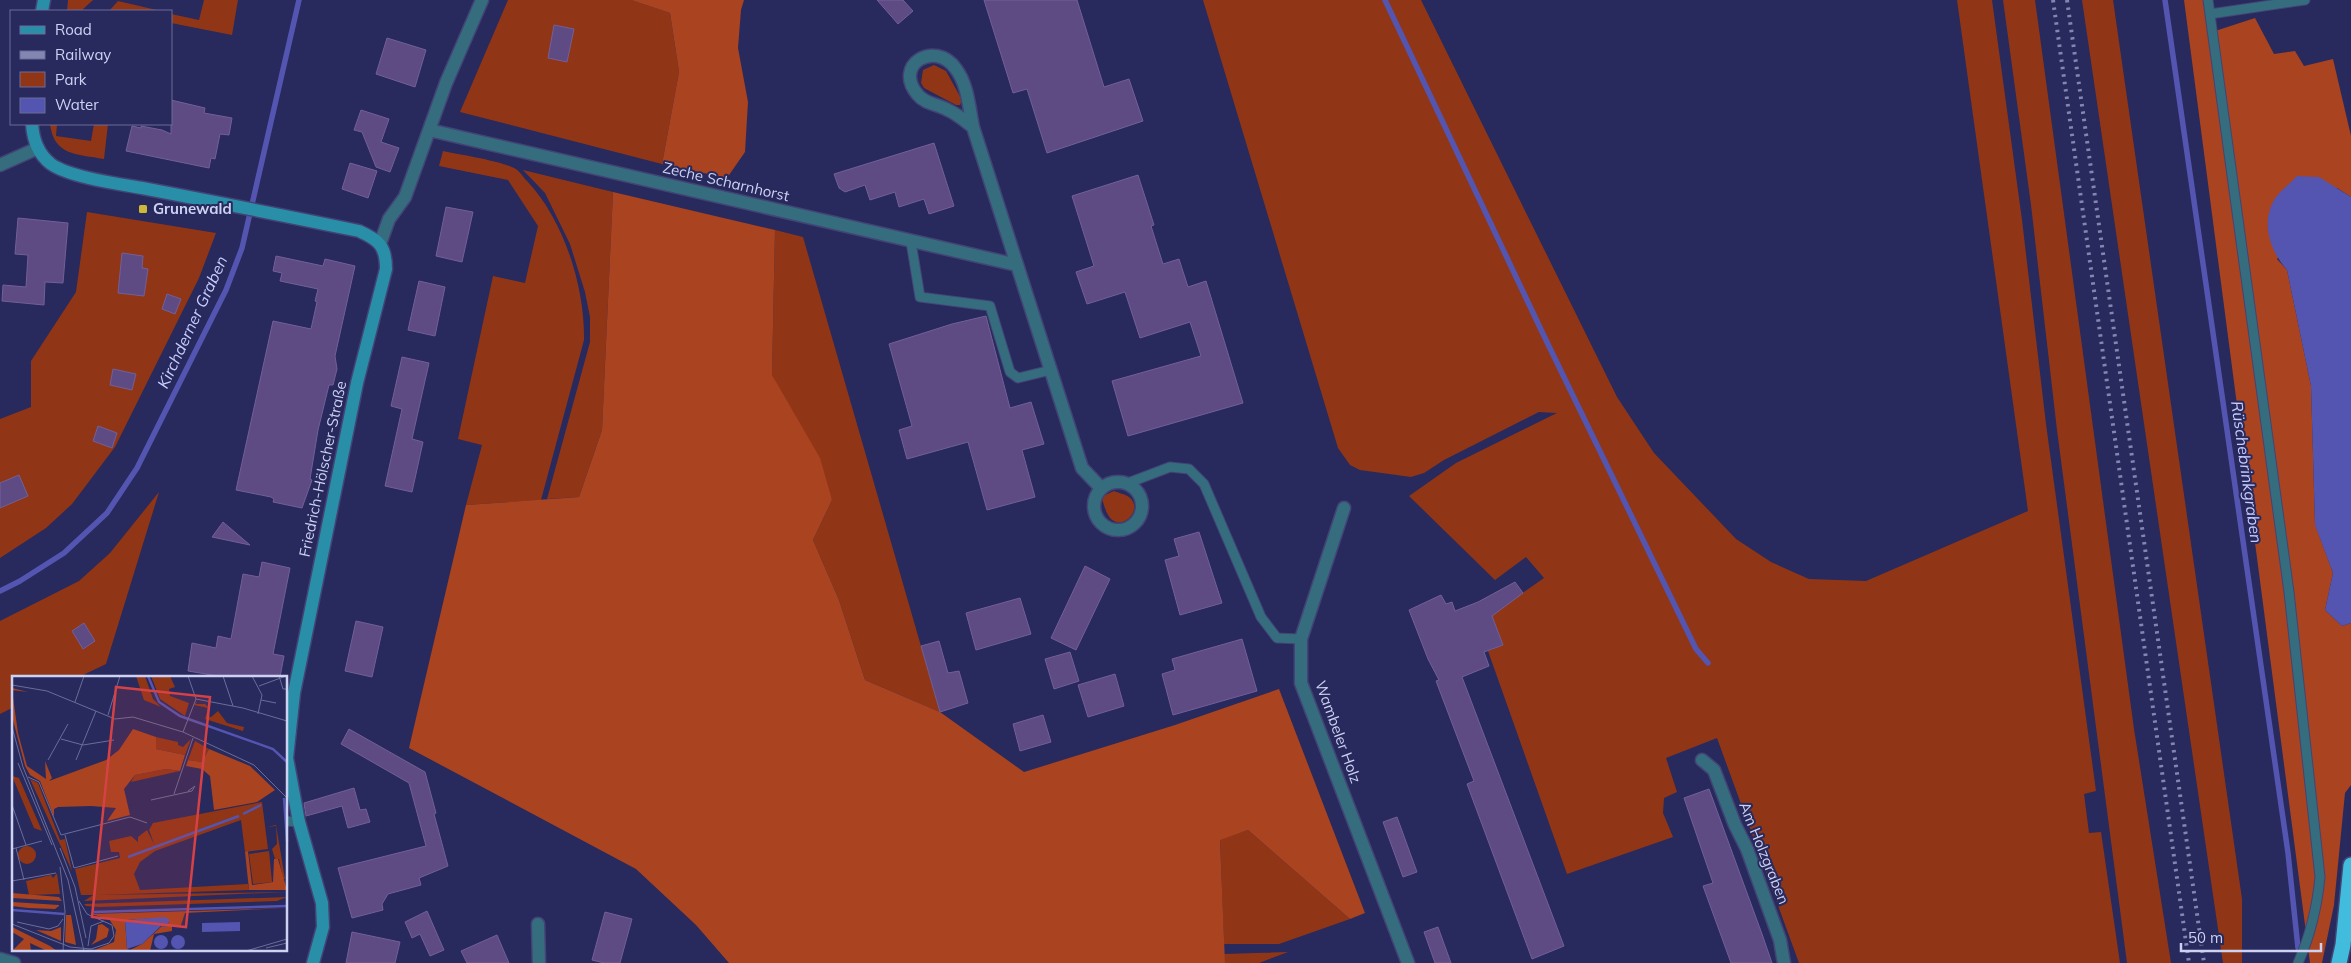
<svg xmlns="http://www.w3.org/2000/svg" width="2351" height="963" viewBox="0 0 2351 963" font-family="Mulish,sans-serif">
	<rect width="100%" height="100%" fill="#28295d"/>
	<path fill="#903616" d="M68,0H93L81,11H67Z
		M204,0H238L232,35L171,23V14L199,20Z
		M508,0H631L670,13L679,72L662,164L460,112Z
		M1203,0H1421L1617,397L1654,453L1736,539L1771,562L1809,579L1866,581L2028,511L1957,0H1992L2022,220L2046,424L2096,791L2084,794L2089,833L2101,832L2120,963H1799L1717,738L1666,758L1677,792L1664,798L1663,813L1673,837L1567,874L1488,651L1503,645L1491,615L1544,578L1526,557L1495,580L1409,496L1456,463L1557,413L1539,412L1444,460L1424,473L1411,477L1360,470L1350,465L1338,448Z
		M2003,0H2035L2134,729L2171,963H2127L2057,430L2031,205Z
		M2082,0H2113L2242,899V963H2223Z
		M118,1L161,11H109Z
		M934,65L946,71L962,100L960,105H956L924,88L921,83L923,70Z
		M50,124H57L56,136L91,141L94,124H108L104,159C77,154 54,156 50,124Z
		M443,151C461,155 497,160 514,168C519,170 523,177 527,181C564,220 585,287 584,340L541,500L466,505L482,445L458,439L493,276L525,283L538,226L508,180L439,166Z
		M523,170L613,192L602,430L579,497L547,499L590,342V317L585,292L570,244L545,193Z
		M87,212L216,233L199,278L115,447L72,504L46,528L0,558V419L31,407V361L76,292Z
		M775,230L803,237L940,712L865,680L839,600L813,540L832,500L772,375Z
		M1114,491C1118,493 1125,494 1129,497C1144,508 1124,531 1111,519C1106,514 1104,504 1101,497Z
		M159,492L106,664L79,677H14V707L0,714V621L79,581L110,553Z
		M1248,830L1350,919L1279,944H1224L1220,839Z
		M1288,952L1259,963H1225L1224,954Z"/>
	<path fill="#aa431f" d="M631,0H744L741,10L738,48L748,102L745,152L727,178L662,164L679,72L670,13Z
		M2184,0H2207L2212,32L2255,18L2274,54L2295,51L2304,66L2333,59L2351,136V197L2337,188L2277,259L2287,270L2311,386L2315,524L2333,573L2325,610L2342,626L2351,623V785L2345,793L2334,905L2322,963H2310Z
		M613,192L775,230L772,375L820,458L832,500L813,540L839,600L865,680L940,712L1024,772L1175,725L1279,689L1365,913L1350,919L1248,830L1220,840L1225,963H729L696,925L636,869L409,748L466,505L579,497L602,430Z"/>
	<path fill="#5355b1" d="M2297,176L2319,177L2351,197V623L2342,626L2325,610L2333,573L2315,525L2311,386L2287,270C2271,252 2261,225 2273,202C2278,192 2290,184 2297,176Z"/>
	<g fill="none" stroke-linecap="round" stroke-linejoin="round">
		<path stroke="#5355b1" stroke-width="5.5" d="M1385,0L1544,336L1696,649L1708,663
			M2165,0L2288,853L2298,948
			M0,591L20,581L64,553L107,513L137,468L226,290L242,248L299,0"/>
	</g>
	<path fill="#5e4b83" stroke="#735f99" d="M877,0H903L913,11L898,24Z
		M984,0H1077L1104,87L1129,79L1143,121L1047,153L1027,89L1013,93Z
		M554,25L574,29L567,62L548,58Z
		M387,38L426,50L415,87L376,74Z
		M171,100L205,108L204,113L232,118L229,135L220,134L215,159L211,158L209,168L126,151L132,126L141,128V126L162,130L171,134Z
		M361,110L389,119L381,142L399,148L390,172L376,167L362,132L354,130Z
		M934,143L954,206L929,214L924,199L899,207L895,192L870,200L865,185L845,192L839,188L834,174Z
		M350,163L377,171L368,198L342,189Z
		M1138,175L1154,225L1151,226L1163,264L1179,259L1188,287L1206,281L1243,403L1128,436L1112,381L1201,356L1190,322L1140,338L1125,292L1087,304L1076,272L1094,266L1072,196Z
		M446,207L473,212L462,262L436,256Z
		M18,218L68,223L63,283L45,282L44,305L2,301L3,285L26,287L28,255L15,254Z
		M122,253L143,256L142,268L148,269L144,296L118,293Z
		M276,256L323,266L325,259L355,266L335,356L337,369L333,385H329L318,430L310,479L312,480L302,508L273,502L274,499L271,497L236,490L273,321L311,329L317,302L315,301L318,289L280,281L282,273L273,271Z
		M419,281L445,287L435,336L408,330Z
		M167,294L181,299L175,314L162,309Z
		M986,316L1010,408L1031,402L1044,444L1022,450L1035,497L987,510L968,442L907,459L899,430L912,426L889,344L952,324Z
		M402,357L429,363L412,439L423,442L412,492L385,486L402,409L391,406Z
		M113,369L136,374L132,390L110,385Z
		M98,426L117,433L112,448L93,441Z
		M19,475L28,496L0,508V483Z
		M223,522L250,545L212,537Z
		M1199,532L1222,603L1180,615L1165,560L1179,556L1174,539Z
		M262,562L290,568L273,654L284,656L280,677H224L188,671L192,643L216,648L218,636L231,639L243,574L259,577Z
		M1085,566L1110,579L1076,650L1051,638Z
		M1515,582L1523,593L1492,616L1503,645L1484,652L1489,666L1462,677L1564,946L1532,959L1467,784L1474,781L1436,681L1439,680L1428,659L1409,610L1441,595L1446,604L1452,602L1455,611L1478,602Z
		M1020,598L1031,634L976,650L966,613Z
		M356,621L383,627L372,677L345,671Z
		M84,623L95,641L83,649L72,631Z
		M1242,639L1257,691L1173,715L1162,674L1175,670L1172,659Z
		M939,641L948,673L959,671L968,703L940,712L921,646Z
		M1070,652L1079,681L1054,689L1045,659Z
		M1115,674L1124,706L1088,717L1078,685Z
		M1043,715L1051,742L1020,751L1013,724Z
		M349,729L425,772L436,813L434,814L448,866L419,878L421,885L388,894L382,904L383,910L352,918L338,868L426,846L409,783L341,744Z
		M354,788L360,810L366,809L370,822L348,828L342,806L306,816L304,803Z
		M1709,789L1762,934L1772,963H1731L1703,886L1713,883L1684,798Z
		M1397,817L1417,872L1403,877L1383,822Z
		M427,911L444,950L430,956L420,934L412,938L405,922Z
		M605,912L632,919L620,963H604L592,960Z
		M1438,927L1451,963H1435L1424,932Z
		M352,932L400,942L395,963H346Z
		M497,935L509,963H467L461,951Z"/>
	<g fill="none" stroke-linecap="round" stroke-linejoin="round">
		<defs>
			<path id="lane" d="M2208,0L2289,592L2320,877C2317,908 2311,934 2298,963
				M2210,14L2305,0
				M911,242L920,297L990,306L1010,372L1018,378L1051,370
				M1128,483L1170,467L1189,469L1204,484L1261,617L1277,638L1301,639
				M286,821L299,822"/>
			<path id="street" d="M973,127C965,121 957,114 948,110C938,104 925,104 918,95C892,65 935,39 956,69C968,85 969,108 973,127L1082,468L1101,488
				M429,130L1017,265
				M0,165L38,148
				M380,244L389,219L405,197L446,83L482,0
				M1094 506a24 24 0 1 1 48 0a24 24 0 1 1-48 0Z
				M1344,508L1301,639V683L1408,963
				M1702,760L1714,770L1735,825L1747,849L1780,940L1784,963
				M538,924L539,963
				M0,959L14,963"/>
			<path id="secondary" d="M42,11L44,0
				M32,124C33,139 38,154 51,164C69,177 119,184 142,188C215,202 287,216 359,231C379,240 386,246 386,269L357,383L294,693L287,758L299,822L322,903L323,927L313,963"/>
			<path id="highway" d="M2339,963L2343,945L2351,865"/>
		</defs>
		<use href="#lane" stroke="#424475" stroke-width="11"/>
		<use href="#street" stroke="#424475" stroke-width="15"/>
		<use href="#secondary" stroke="#424475" stroke-width="15"/>
		<use href="#highway" stroke="#424475" stroke-width="18"/>
		<use href="#lane" stroke="#356d7e" stroke-width="9"/>
		<use href="#street" stroke="#356d7e" stroke-width="12"/>
		<use href="#secondary" stroke="#298fa9" stroke-width="12"/>
		<use href="#highway" stroke="#42bcdc" stroke-width="15"/>
		<path stroke="#8386b0" stroke-width="4" stroke-dasharray="2.5 5" stroke-linecap="butt" d="M2053,0L2189,963
			M2067,0L2204,963"/>
	</g>
	<rect fill="#cfb837" stroke="#28295d" stroke-width="2" x="138" y="204" width="10" height="10" rx="2.5"/>
	<g text-anchor="middle" stroke-width="4" stroke-linejoin="round" paint-order="stroke">
		<g font-size="15" fill="#cdd2f3" stroke="#28295d">
			<text transform="translate(726 182) rotate(13)" y="5">Zeche Scharnhorst</text>
			<text transform="translate(323 469) rotate(-78)" y="5">Friedrich-Hölscher-Straße</text>
			<text transform="translate(1338 732) rotate(70)" y="5">Wambeler Holz</text>
			<text transform="translate(1764 853) rotate(68)" y="5">Am Holzgraben</text>
		</g>
		<g font-size="15" font-weight="bold" fill="#cdd2f3" stroke="#28295d" text-anchor="start">
			<text x="153" y="214">Grunewald</text>
		</g>
		<g font-size="16" font-style="italic" fill="#c7cdff" stroke="#28295d">
			<text transform="translate(192 322) rotate(-65)" y="6">Kirchderner Graben</text>
			<text transform="translate(2247 472) rotate(82)" y="6">Rüschebrinkgraben</text>
		</g>
	</g>
	<g transform="translate(12 676)">
		<rect width="275" height="275" fill="#28295d"/>
		<path d="M124,0H133L141,23L149,31L132,24ZM139,0H158L163,11L157,13L158,20L177,27L173,40L148,23ZM185,25L184,28H193L197,32L195,40L199,41L206,35L215,47L232,51L231,55L193,43L196,32L182,29L185,25L190,26ZM144,61L166,66V69L171,71L179,63L173,79L144,73ZM183,65L197,73L190,86L176,84ZM154,93L168,95L119,106L123,99ZM0,100L7,102L30,155L22,152ZM18,103L26,107L48,164L53,163L60,195ZM250,126L256,173L233,176L229,144L143,175L128,186L122,198L128,214L236,208L237,214L84,219L275,216L72,225L81,219H69L63,193L108,182L107,176H99L97,165L119,160L126,166V161L135,154L142,168L137,154L141,147ZM264,149L273,203H271L267,183H263L260,173L265,168L264,150L255,151ZM6 179a9 9 0 1 1 18 0a9 9 0 1 1-18 0ZM257,175L260,206L241,208L237,178ZM45,197L48,218L17,219L14,205L39,199L41,202ZM275,221L265,225L87,231L74,230L72,228Z" fill="#903616"/>
		<path d="M0,12L16,16L0,14L6,57L15,90L34,103L33,85L40,102L37,105L94,84L107,74L121,53L144,61V73L173,79L168,95L154,93L123,99L112,113L118,139L95,145L104,132L79,130L46,131L42,133V141L28,105L18,99L13,90L1,44ZM197,73L238,90L263,114L245,126L202,134L198,100L190,93L174,90L176,84L190,86ZM236,175L240,209L261,206L262,183H266L275,214H237L233,176ZM0,217L47,221L50,225L0,222ZM0,226L47,229V230L43,233L16,232L0,230ZM275,232L173,237L169,249L160,250V255L142,258L138,275H80L102,266L104,254L97,243L79,238ZM148,242L157,246L154,251L150,250L130,268L118,274L115,273L113,244ZM54,239H59L64,269L53,266ZM90,248L97,253L95,261L79,269L84,263L86,249ZM0,251L38,270L45,275H35L18,267L19,275H0L12,263L0,256ZM49,251V265L24,254L39,255Z" fill="#aa431f" fill-rule="evenodd"/>
		<path d="M153,241L158,244L154,251L149,250L130,268L115,273L113,244ZM228,246V255L190,256V247ZM159 266a7 7 0 1 1 14 0a7 7 0 1 1-14 0ZM142 266a7 7 0 1 1 14 0a7 7 0 1 1-14 0Z" fill="#5355b1"/>
		<path fill="none" stroke="#5355b1" stroke-width="2.5" d="M136,0L147,26L168,40L261,73L275,86M272,122L275,165M231,138L249,129M116,181L227,140M0,234L52,238M82,236L275,230"/>
		<path fill="none" stroke="#6a6d99" stroke-width="1" d="M211,0L221,30M240,0L250,19L246,38M267,0L271,13H275M0,9L35,15L103,43L121,41L171,56L242,89L275,122M247,10L274,0M184,23L231,32L275,45M249,24L264,27M63,26L72,0M96,39L108,0M0,51L11,91L56,204L72,275M171,56L184,23L176,0M49,63L71,69L102,64M36,84L56,48M64,84L84,35M6,87L40,169M16,101L27,106L49,159L118,141L135,147M162,118L181,62M139,124L180,115L183,110L176,115M0,129L14,169M53,159L62,192L106,180M4,172L12,204M48,172L63,211L74,262M0,173L30,165M48,191L53,235L51,275M0,205L44,197M5,246L37,253L46,250L51,243M0,248L58,271L79,273L97,267L102,260L100,249L75,238L67,225M76,270L79,250L92,245M254,272L275,267M234,275L275,263"/>
		<path fill="#d54246" fill-opacity="0.15" stroke="#d54246" stroke-width="2.5" d="M104,11L198,21L174,251L80,241Z"/>
		<rect width="275" height="275" fill="none" stroke="#cdd2f3" stroke-width="2.5"/>
	</g>
	<rect x="10" y="10" width="162" height="115" fill="#28295d" stroke="#6a6d99"/>
	<rect x="20" y="26" width="25" height="8" fill="#298fa9" stroke="#6a6d99"/>
	<text x="55" y="35" font-size="15" fill="#cdd2f3">Road</text>
	<rect x="20" y="51" width="25" height="8" fill="#8386b0" stroke="#6a6d99"/>
	<text x="55" y="60" font-size="15" fill="#cdd2f3">Railway</text>
	<rect x="20" y="72" width="25" height="15" fill="#903616" stroke="#6a6d99"/>
	<text x="55" y="85" font-size="15" fill="#cdd2f3">Park</text>
	<rect x="20" y="98" width="25" height="15" fill="#5355b1" stroke="#6a6d99"/>
	<text x="55" y="110" font-size="15" fill="#cdd2f3">Water</text>
	<path d="M2181 943v8h140v-8" fill="none" stroke="#cdd2f3" stroke-width="2.5"/>
	<text x="2188" y="943" font-size="15" fill="#cdd2f3" stroke="#28295d" stroke-width="4" paint-order="stroke">50 m</text>
</svg>
